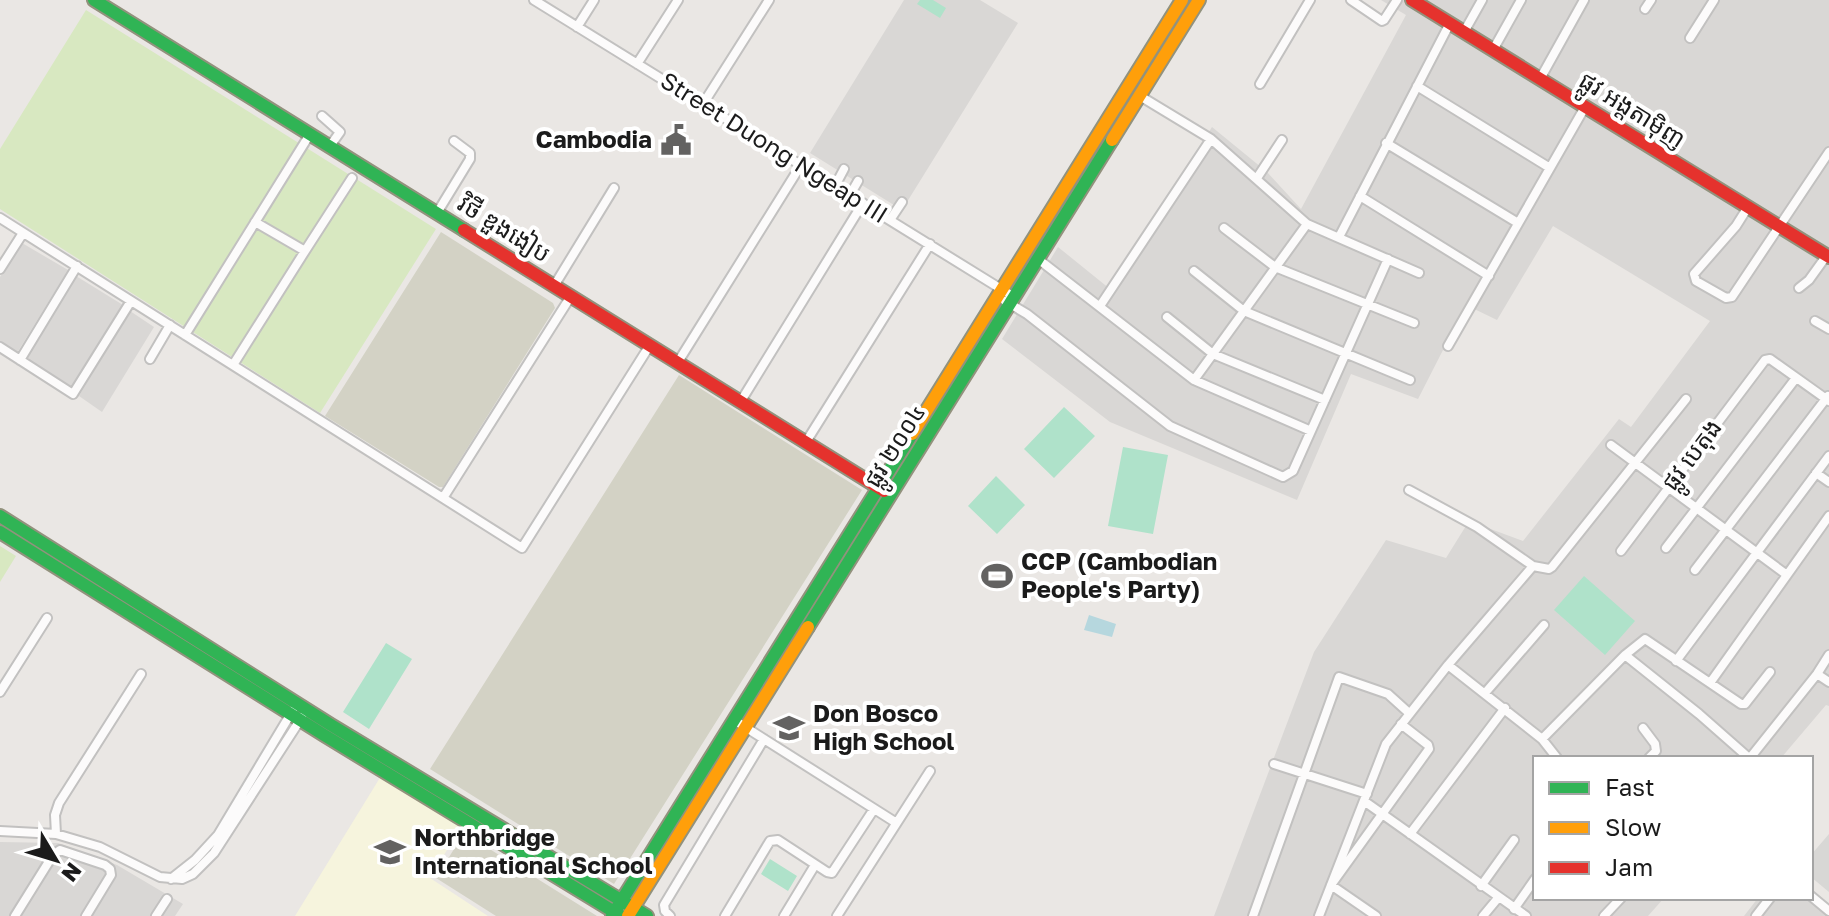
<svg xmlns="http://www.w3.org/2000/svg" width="1829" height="916" viewBox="0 0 1829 916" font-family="'Golos Text','Noto Sans Khmer',sans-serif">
	<rect width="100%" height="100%" fill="#eae7e4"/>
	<path fill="#d9d7d5" d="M904,0H980L1018,23L902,210L810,153Z
		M1381,0H1829V706L1826,705L1781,758H1535V898H1664L1648,916H1214L1314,652L1386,540L1446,558L1469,521L1523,541L1619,419L1631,427L1710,321L1553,226L1497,320L1466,305L1418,399L1351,374L1297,500L1110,422L1002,339L1058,247L1110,289L1212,127L1267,172L1301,209L1406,15Z
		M22,243L68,270L17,353L0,342V277Z
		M76,276L123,305L71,387L25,358Z
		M130,311L154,327L102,412L79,396Z
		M0,842L58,843L117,865L183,904L175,916H0Z
		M1758,898H1806L1827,916H1744Z"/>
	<path fill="#f6f4dd" d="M381,776L461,827L430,878L488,916H295Z"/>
	<path fill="#d3d2c5" d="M441,232L553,303L555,308L443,487H439L325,416Z
		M679,375L862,490L614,884L430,769Z
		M464,833L597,916H496L436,878Z"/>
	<path fill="#d8e8c1" d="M86,10L436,229L320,413L0,209V149Z
		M0,546L16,556L0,582Z"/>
	<path fill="#afe2ca" d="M920,0H933L946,8L940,18L917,4Z
		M1064,407L1095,436L1054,478L1024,449Z
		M1123,447L1168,455L1153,534L1108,526Z
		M996,476L1025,505L997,534L968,506Z
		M1584,576L1635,621L1605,655L1554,610Z
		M386,643L412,659L369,729L343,712Z
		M770,859L797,876L788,891L761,874Z"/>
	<path fill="#d8d7d5" d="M1829,834V892L1811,877V855Z"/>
	<path fill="#b6d7de" d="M1089,615L1116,624L1112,637L1084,630Z"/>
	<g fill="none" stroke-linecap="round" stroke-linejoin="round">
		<defs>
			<path id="street" d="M534,0L1014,297
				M1351,0L1382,21L1384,20L1397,0
				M1645,9L1651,0
				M577,27L594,0
				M1464,32L1482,0
				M1690,38L1714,0
				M1493,50L1521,0
				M637,64L678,0
				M1540,79L1584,0
				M1260,84L1310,0
				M1417,86L1550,168
				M1140,96L1211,139L1307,224L1419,273
				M703,104L769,0
				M322,116L340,132L330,146
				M1386,143L1518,223
				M1257,178L1282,140
				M835,186L844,169
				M850,195L858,181
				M1360,196L1489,276
				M1748,207L1736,226L1694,274L1696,281L1726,298L1732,297L1829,152
				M437,213L470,159V153L454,141
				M0,218L522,548L650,345
				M890,220L902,202
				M255,222L305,251L352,178
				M1224,228L1275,267L1414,323
				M1339,237L1450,23
				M1038,259L1194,380L1311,431
				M0,269L23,233
				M1194,271L1244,311L1410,380
				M554,286L614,188
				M1799,288L1809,280L1827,255
				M1005,301L1027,314L1170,426L1283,477L1293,471L1388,259
				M1100,306L1211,139
				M1167,317L1213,354L1325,400
				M1815,321L1829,329
				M185,335L310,134
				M1448,346L1585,107
				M0,347L73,394L131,301
				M150,359L170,325
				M20,360L77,266
				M678,362L801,165
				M233,365L305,251
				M1194,380L1307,224
				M741,401L863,203
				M806,442L930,244
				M1611,445L1787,575
				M1816,473L1829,482
				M1409,490L1477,527L1533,566
				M443,498L571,296
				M1666,548L1796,378
				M1621,551L1765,360L1770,359L1829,401
				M1695,570L1828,396
				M1625,655L1699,714L1749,758
				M1676,661L1829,456
				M1448,665L1542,739L1557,758
				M1817,674L1829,682
				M1710,683L1829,516
				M0,692L47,618
				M1485,693L1544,625
				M734,720L895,822
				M1643,728L1655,744L1656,751L1649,758
				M1542,739L1625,655L1645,639L1741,704H1745L1770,672
				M1750,758L1817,674L1829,655
				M1274,764L1367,794
				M1364,801L1526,916
				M0,831L56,834L100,847L160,877L182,879L193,874L214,853L302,717
				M56,834L55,815L59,803L141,674
				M1410,834L1505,708
				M171,879L195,860L218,835L293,710
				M1481,886L1514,840
				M1811,896L1829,911
				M1514,909L1535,879
				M15,916L53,855L60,850L105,865L110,869L111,875L86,916
				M156,916L167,899
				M670,916L665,911L664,905L764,739
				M725,916L770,841L778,840L827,872L832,873L874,809
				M784,916L815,865
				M837,916L930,771
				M1253,916L1339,677L1388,694L1409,713
				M1319,916L1386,744L1448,665L1533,566L1549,569L1552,567L1686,399
				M1376,916L1331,885L1429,749L1428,745L1401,724
				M1483,916L1498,898
				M1604,916L1621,898
				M1756,916L1770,898"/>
			<path id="fast" d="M94,0L464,230
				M0,516L331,725L647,916
				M0,532L324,735L621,916
				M808,627L1112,140
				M612,916L912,434"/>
			<path id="slow" d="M1112,140L1199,0
				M912,434L1182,0
				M628,916L808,627"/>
			<path id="jam" d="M1412,0L1829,257
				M464,230L884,491"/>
		</defs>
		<use href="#street" stroke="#c2c1c0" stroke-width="12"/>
		<use href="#fast" stroke="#92927d" stroke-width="16"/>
		<use href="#slow" stroke="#92927d" stroke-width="16"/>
		<use href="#jam" stroke="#92927d" stroke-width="16"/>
		<use href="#street" stroke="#fcfbfb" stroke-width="8"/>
		<use href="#fast" stroke="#30b455" stroke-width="12"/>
		<use href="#slow" stroke="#ff9f0a" stroke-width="12"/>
		<use href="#jam" stroke="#e5322d" stroke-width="12"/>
	</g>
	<defs>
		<symbol id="civic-bare" viewBox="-9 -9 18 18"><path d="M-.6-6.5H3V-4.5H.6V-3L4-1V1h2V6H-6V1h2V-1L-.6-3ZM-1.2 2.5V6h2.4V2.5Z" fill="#636261" stroke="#fff" stroke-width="2.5" paint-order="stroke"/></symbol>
		<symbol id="stadium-bare" viewBox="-9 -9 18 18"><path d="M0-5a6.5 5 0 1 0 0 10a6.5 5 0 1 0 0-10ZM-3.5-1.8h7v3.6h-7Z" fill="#636261" stroke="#fff" stroke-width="2.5" paint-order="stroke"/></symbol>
		<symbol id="school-bare" viewBox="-9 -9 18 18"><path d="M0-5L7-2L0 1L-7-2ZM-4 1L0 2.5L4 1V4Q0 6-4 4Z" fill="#636261" stroke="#fff" stroke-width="2.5" paint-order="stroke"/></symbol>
	</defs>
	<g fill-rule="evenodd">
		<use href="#civic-bare" x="654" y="118" width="44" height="44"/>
		<use href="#stadium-bare" x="975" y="554" width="44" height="44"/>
		<use href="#school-bare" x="767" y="706" width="44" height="44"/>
		<use href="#school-bare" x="368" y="830" width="44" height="44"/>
	</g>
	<g text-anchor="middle" stroke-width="8" stroke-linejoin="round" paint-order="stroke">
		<g font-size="24" fill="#1b1b1b" stroke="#fff">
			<text transform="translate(1632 110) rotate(32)" y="8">ផ្លូវ អង្តតាម៉ិញ</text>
			<text transform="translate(774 148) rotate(32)" y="8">Street Duong Ngeap III</text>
			<text transform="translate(504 229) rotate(32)" y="8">វិថី ឌួងងៀប</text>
			<text transform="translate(895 446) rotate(-58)" y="8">ផ្លូវ ២០០៤</text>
			<text transform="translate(1692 455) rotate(-53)" y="8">ផ្លូវ បេតុង</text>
		</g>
		<g font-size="24" font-weight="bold" fill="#1b1b1b" stroke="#fff" text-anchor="start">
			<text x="652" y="148" text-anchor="end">Cambodia</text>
			<text x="1021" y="570">CCP (Cambodian<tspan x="1021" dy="28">People's Party)</tspan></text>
			<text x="813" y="722">Don Bosco<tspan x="813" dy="28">High School</tspan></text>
			<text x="414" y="846">Northbridge<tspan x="414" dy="28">International School</tspan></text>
		</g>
	</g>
	<rect x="1533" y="756" width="280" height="144" fill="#ffffff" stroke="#a4a4a4" stroke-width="2"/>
	<rect x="1549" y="782" width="40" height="12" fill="#30b455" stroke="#a4a4a4" stroke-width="2"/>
	<text x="1605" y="796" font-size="24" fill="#1b1b1b">Fast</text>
	<rect x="1549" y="822" width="40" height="12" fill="#ff9f0a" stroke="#a4a4a4" stroke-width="2"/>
	<text x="1605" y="836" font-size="24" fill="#1b1b1b">Slow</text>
	<rect x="1549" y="862" width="40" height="12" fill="#e5322d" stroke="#a4a4a4" stroke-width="2"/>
	<text x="1605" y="876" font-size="24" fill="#1b1b1b">Jam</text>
	<g transform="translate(56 860) rotate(128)" stroke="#ffffff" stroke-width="6" paint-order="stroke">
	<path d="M0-6L14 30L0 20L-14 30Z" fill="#1b1b1b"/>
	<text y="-12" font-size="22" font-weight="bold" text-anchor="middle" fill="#1b1b1b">N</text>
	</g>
</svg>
